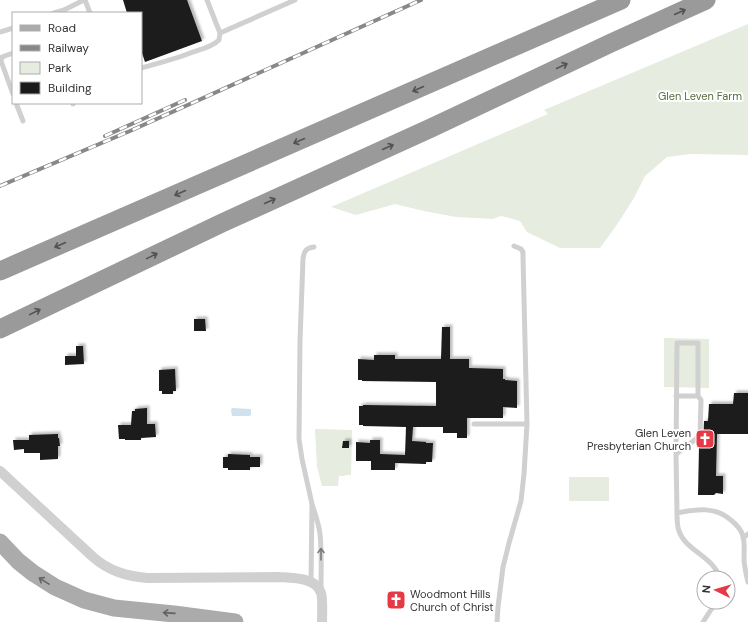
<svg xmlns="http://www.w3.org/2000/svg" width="748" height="622" viewBox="0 0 748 622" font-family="'DM Sans',sans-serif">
	<defs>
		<filter id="shadow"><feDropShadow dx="2.5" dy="-2.5" stdDeviation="1" flood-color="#0004"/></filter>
	</defs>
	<rect width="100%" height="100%" fill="#fff"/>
	<path fill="#e6ecdf" d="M748,24V155L691,154L667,157L645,176L634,198L616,226L600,248H560L527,232L520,221L501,216L493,219L456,217L424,211L395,204L356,215L331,207L548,114L544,110Z
		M664,338L709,339V388L664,387Z
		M315,429L352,430L351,475H345V476H339L338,486H322L317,467Z
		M569,477H609V501H569Z"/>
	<path fill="#cfe2ee" d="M232,408L251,409V415L249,416H232L231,410Z"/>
	<path fill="#1a1a1a" filter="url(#shadow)" d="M123,0H187L202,41L145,62L141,50V13H127Z
		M194,319H205L206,331H194Z
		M442,327H450V359H469V368L503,369V379H505V380L517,381V408L503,407V418H467V438H457V433H443V427H413L412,441L426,442V443H433L432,462H426V464L395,463V470H371V461H356V442L370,443V440H380V454L405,455L406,427L363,426V425H359V406H363V405L436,406V382L362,381V380H358V359L374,360V355H395V359H441Z
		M76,346H83L84,364L65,365V356H76Z
		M175,369L176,391H173V394H162V391H159V370Z
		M734,393H748V434H717L716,476H723V494L716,493L714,495H698L699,447H703L704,421H708L709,404H733Z
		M147,408V424H155L156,437L141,438V440H125V439H119L118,425H131L132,411H135V409Z
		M58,434V438H59L60,446H58V459L40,460V453H24V449L14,450L13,440H29V435Z
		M343,441H349V448H342Z
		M228,454L250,455V457H260V467H250V470H228V468H223V457H228Z"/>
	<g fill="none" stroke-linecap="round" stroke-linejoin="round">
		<path stroke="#d0d0d0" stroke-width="5" d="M85,0L90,13
			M54,13L64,10L84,0
			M0,32L13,28
			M220,33L295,0
			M13,53L2,57L1,61L13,94
			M141,68C159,63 176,59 193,52C202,49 212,47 219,40L220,33L207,0
			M16,103L23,121
			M73,103V104
			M676,396H698
			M474,424H527
			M676,454L700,436L701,400L698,396V343H677L676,454L677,513
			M312,504L302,459L299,439L300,341L303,259C304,251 306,248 314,247
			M743,538L748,534
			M720,578C713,556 685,550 679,531C677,526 677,519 677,513C697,509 716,506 732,521C737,525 741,530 743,536C745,544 744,553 744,561C745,568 746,575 748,582
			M311,582L312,504C315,514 319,524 320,534C322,553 321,572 321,590
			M497,622L498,607L503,567L509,543L521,501L524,474L527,424L523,257V252L521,249L514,246
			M703,622L716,602"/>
		<path stroke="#d0d0d0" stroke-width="10" d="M0,471L93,557C109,571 126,576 147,578L278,577C292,578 316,577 321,593C323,598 322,616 322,622"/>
		<path stroke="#ababab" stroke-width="17" d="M0,542L18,561L33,573L55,587L84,600L114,608L174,614L235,622"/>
		<path stroke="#9a9a9a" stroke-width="19" d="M0,271L621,0
			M0,329L222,223L431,128L611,43L706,0"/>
		<defs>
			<path id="rail" d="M105,136L185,100
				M0,186L130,131L421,0"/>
		</defs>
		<use href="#rail" stroke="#888" stroke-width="4"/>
		<use href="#rail" stroke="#fff" stroke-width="2.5" stroke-dasharray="8" stroke-linecap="butt"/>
	</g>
	<defs><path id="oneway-shaft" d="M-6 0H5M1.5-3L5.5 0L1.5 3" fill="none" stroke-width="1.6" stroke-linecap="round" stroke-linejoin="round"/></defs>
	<g stroke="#525252">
		<use href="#oneway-shaft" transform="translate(680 12) rotate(-24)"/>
		<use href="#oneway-shaft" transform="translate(562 66) rotate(-25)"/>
		<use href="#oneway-shaft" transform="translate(418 89) rotate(156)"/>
		<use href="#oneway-shaft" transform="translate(299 141) rotate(156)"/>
		<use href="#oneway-shaft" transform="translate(388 147) rotate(-24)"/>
		<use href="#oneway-shaft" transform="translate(180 193) rotate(156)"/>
		<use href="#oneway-shaft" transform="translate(270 201) rotate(-24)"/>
		<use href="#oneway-shaft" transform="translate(60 245) rotate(156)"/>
		<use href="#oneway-shaft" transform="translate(152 256) rotate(-26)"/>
		<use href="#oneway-shaft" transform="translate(35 312) rotate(-26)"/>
	</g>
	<use stroke="#7a7a7a" href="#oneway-shaft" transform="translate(321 554) rotate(-90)"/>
	<g stroke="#636363">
		<use href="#oneway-shaft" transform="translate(44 581) rotate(-148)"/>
		<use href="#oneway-shaft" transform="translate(169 613) rotate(-176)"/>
	</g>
	<defs>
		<symbol id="church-square" viewBox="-11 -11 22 22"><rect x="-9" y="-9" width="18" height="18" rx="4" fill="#e63946" stroke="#fff"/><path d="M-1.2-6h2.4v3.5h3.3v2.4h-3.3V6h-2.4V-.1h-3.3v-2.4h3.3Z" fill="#fff"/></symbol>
	</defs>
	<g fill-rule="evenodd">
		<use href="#church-square" x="694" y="428" width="22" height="22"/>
		<use href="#church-square" x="385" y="589" width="22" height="22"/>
	</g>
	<g text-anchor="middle" stroke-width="4" stroke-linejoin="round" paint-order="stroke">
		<g font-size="11" fill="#56703f" stroke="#fff">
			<text x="700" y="100">Glen Leven Farm</text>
		</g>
		<g font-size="11" fill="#333" stroke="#fff" text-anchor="end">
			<text x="691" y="437">Glen Leven<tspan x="691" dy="13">Presbyterian Church</tspan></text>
			<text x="410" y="598" text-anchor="start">Woodmont Hills<tspan x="410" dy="13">Church of Christ</tspan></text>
		</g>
	</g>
	<rect x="12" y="12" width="130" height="92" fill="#ffffff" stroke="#adadad"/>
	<rect x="20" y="25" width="20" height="6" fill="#ababab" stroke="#adadad"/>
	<text x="48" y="32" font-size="12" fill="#333333">Road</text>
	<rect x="20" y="45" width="20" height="6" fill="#888888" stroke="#adadad"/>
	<text x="48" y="52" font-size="12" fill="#333333">Railway</text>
	<rect x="20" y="62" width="20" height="12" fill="#e6ecdf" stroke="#adadad"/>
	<text x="48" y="72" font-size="12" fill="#333333">Park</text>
	<rect x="20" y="82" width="20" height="12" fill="#1a1a1a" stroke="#adadad"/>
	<text x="48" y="92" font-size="12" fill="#333333">Building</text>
	<g transform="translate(716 590) rotate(275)"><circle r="19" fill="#ffffff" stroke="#adadad"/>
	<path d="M0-3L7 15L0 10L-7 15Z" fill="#e63946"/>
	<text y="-6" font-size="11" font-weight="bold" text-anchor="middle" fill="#333333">N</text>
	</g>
</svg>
